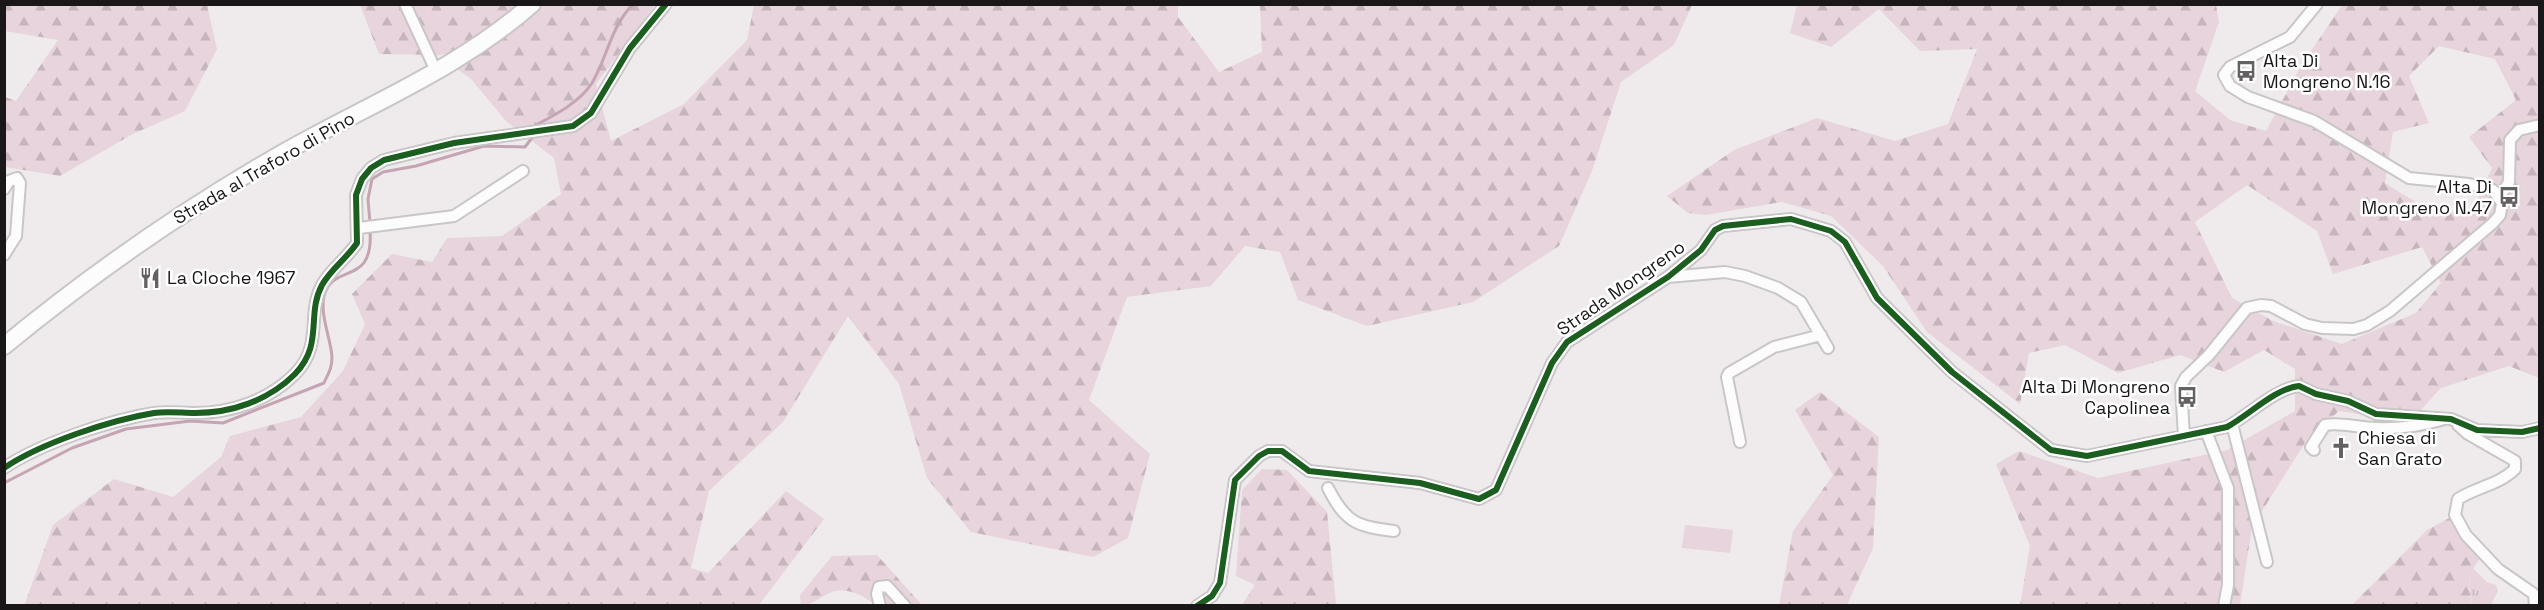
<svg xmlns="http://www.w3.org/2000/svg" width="2544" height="610" viewBox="0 0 2544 610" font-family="'Space Grotesk',sans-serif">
	<defs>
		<pattern id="grass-tufts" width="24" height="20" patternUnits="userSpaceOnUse" patternTransform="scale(1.5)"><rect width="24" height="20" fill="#e7d4dd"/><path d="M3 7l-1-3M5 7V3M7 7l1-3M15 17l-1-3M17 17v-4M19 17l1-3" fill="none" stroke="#c6b5bd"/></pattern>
		<pattern id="forest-firs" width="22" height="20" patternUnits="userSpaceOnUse" patternTransform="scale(1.5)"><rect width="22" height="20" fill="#e7d4dd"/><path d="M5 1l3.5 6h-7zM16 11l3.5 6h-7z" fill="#c6b5bd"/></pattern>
	</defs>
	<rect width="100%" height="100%" fill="#efebed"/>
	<path fill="url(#grass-tufts)" d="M2472,567L2487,582L2496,585L2498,591L2491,605H2472L2469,586Z"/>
	<path fill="url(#forest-firs)" fill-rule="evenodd" d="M1330,4L1692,5L1674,45L1621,82L1592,171L1559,246L1473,302L1367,326L1298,300L1280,252L1245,246L1211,286L1127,297L1089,400L1150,454L1128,538L1093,557L971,532L927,478L899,384L848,316L783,422L709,491L691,568L708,573L786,491L824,519L759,605L24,606L53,525L114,479L173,497L221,457L230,436L301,417L343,371L365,324L352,294L392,254L432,262L447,238L502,236L561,194L554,158L506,121L471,79L457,69L544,5H655L596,84L611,141L684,104L747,40L754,5H1178V17L1219,72L1262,52L1260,5Z
		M4,5H207L217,49L185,111L133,134L60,176L5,167V97L16,101L58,40L5,31Z
		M360,5H519L457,52L440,55L379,54Z
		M1797,5H2216L2219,22L2195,91L2230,120L2266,131L2301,66L2342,5H2539V378L2509,366L2441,388L2410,422L2339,411L2308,438L2252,527L2240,605H2020L2030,546L1996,464L2019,451L2098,478L2227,450L2295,411V369L2264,350L2224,372L2180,355L2118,373L2065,345L2029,353L2020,404L1927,332L1883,266L1831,216L1782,202L1706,215L1688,213L1667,196L1734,150L1817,118L1895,141L1948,124L1977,49L1920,51L1879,9L1831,47L1790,33ZM2439,46L2495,59L2516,100L2469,137L2492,168L2470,215L2425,208L2385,183L2393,132L2429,123L2409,76ZM2247,185L2317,231L2333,274L2422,247L2441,283L2416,313L2342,344L2273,321L2232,298L2195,222Z
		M1820,392L1879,437L1873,548L1847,605H1779L1793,531L1833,475L1795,410Z
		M1262,469L1287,470L1327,512L1336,604L1341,605H1242L1255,585L1236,576L1242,490Z
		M2453,516L2483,556C2467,572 2467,584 2472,605L2351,606L2427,530Z
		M877,555L922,605H875C865,596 847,587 832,592C820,596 815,605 801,605L800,595L832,556Z"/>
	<path fill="#e7d4dd" d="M1685,525L1733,530L1730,553L1682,548Z"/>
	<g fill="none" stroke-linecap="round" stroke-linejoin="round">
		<path stroke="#c5a4b4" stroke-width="3" d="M535,128L536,125C555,115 580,102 592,83C608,56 610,28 633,4
			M370,223L368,199L372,179L383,172L416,166L484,146L525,147L534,135
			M4,483L72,448L126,429L190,421L223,423L324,383C326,378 330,372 331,366C336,349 319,319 324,296C333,261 374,288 370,230"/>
		<defs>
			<path id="minor" d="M405,4L436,71
				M4,189L9,181L17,178L20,183L16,236L4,255
				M2500,196L2509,182L2510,140L2519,130L2540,125
				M359,228L454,216L523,171
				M1668,277L1725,272L1745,276L1778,288L1801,302L1828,348
				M2232,424L2267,562
				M2458,425L2468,434L2515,461V469C2499,485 2476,487 2458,499L2455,515L2466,535L2498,569L2534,594L2535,606
				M2206,431L2228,488V585L2224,606
				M2184,436L2181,386L2186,377L2209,355L2247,308L2261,305L2271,306L2305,324L2322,328L2354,329L2367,325L2390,311L2493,223L2500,215L2502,203L2493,190L2469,184L2409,178L2314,121L2248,97L2230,86L2224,75L2230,67L2290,37L2317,4
				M1740,442L1727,377L1729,373L1774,347L1821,335
				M2314,450L2311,447L2325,425C2343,422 2358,428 2376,428C2398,429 2420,426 2441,420
				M4,468C41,443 111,420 154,413C167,411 182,413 195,413C231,413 268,401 295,374C324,344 306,315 322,285C331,269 347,258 357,243L356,195L362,179L371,168L384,160L454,143L573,126L591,113L630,48L666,4
				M1328,488C1346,523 1356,526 1394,531
				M880,606L877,594L879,587L887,586L905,606
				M1197,606L1212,596L1220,583L1235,480L1259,456L1268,451H1282L1309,471L1420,483L1479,499L1496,490L1552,363L1567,342L1668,277L1701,250L1715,230L1723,226L1791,219L1831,231L1845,242L1877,298L1952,372L2051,450L2087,456L2227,427C2249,415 2276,388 2299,386L2316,394L2348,401L2376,414L2451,419L2477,430L2522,432L2540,428"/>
			<path id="primary" d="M4,346C94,272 189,206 290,149C372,103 461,67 532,4"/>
		</defs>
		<use href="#minor" stroke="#c9c6c7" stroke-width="14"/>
		<use href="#primary" stroke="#c9c6c7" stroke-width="20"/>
		<use href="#minor" stroke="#fdfcfc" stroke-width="10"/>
		<use href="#primary" stroke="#fdfcfc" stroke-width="16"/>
		<defs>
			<path id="cycleway" d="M4,468C41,443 111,420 154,413C167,411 182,413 195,413C231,413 268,401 295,374C324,344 306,315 322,285C331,269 347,258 357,243L356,195L362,179L371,168L384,160L454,143L573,126L591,113L630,48L666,4
				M1197,606L1212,596L1220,583L1235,480L1259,456L1268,451H1282L1309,471L1420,483L1479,499L1496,490L1552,363L1567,342L1668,277L1701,250L1715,230L1723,226L1791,219L1831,231L1845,242L1877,298L1952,372L2051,450L2087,456L2227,427C2249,415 2276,388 2299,386L2316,394L2348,401L2376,414L2451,419L2477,430L2522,432L2540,428"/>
		</defs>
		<use href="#cycleway" stroke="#fff" stroke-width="10"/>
		<use href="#cycleway" stroke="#1b5e20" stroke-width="6"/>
	</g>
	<defs>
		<symbol id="bus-bare" viewBox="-9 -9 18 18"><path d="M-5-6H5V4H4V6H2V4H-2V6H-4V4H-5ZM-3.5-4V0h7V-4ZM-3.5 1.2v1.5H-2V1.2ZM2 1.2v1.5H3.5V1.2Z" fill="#646163" stroke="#fff" stroke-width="2.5" paint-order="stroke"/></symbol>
		<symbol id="restaurant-bare" viewBox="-9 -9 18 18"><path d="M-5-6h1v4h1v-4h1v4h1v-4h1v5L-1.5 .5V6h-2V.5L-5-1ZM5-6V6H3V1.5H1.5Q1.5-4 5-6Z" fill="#646163" stroke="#fff" stroke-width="2.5" paint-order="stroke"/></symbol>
		<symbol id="church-bare" viewBox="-9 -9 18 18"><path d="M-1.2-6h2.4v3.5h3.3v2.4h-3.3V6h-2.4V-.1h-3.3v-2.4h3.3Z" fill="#646163" stroke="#fff" stroke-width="2.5" paint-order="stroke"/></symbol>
	</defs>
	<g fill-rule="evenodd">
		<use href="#bus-bare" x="2231" y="56" width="30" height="30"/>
		<use href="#bus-bare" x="2494" y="182" width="30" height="30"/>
		<use href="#restaurant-bare" x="135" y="263" width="30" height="30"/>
		<use href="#bus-bare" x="2172" y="382" width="30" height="30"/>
		<use href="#church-bare" x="2326" y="433" width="30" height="30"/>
	</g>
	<g text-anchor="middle" stroke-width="5" stroke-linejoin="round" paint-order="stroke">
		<g font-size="18" fill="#191718" stroke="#fff" text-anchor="start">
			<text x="2263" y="67">Alta Di<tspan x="2263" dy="21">Mongreno N.16</tspan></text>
			<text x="2492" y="193" text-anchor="end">Alta Di<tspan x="2492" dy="21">Mongreno N.47</tspan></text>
			<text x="167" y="284">La Cloche 1967</text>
			<text x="2170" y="393" text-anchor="end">Alta Di Mongreno<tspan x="2170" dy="21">Capolinea</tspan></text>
			<text x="2358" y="444">Chiesa di<tspan x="2358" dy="21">San Grato</tspan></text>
		</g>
		<g font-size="18" fill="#191718" stroke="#fff">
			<text transform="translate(264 168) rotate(-30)" y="6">Strada al Traforo di Pino</text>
			<text transform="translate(1621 288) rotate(-35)" y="6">Strada Mongreno</text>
		</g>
	</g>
	<rect width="2544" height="610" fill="none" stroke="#191718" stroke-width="12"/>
</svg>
